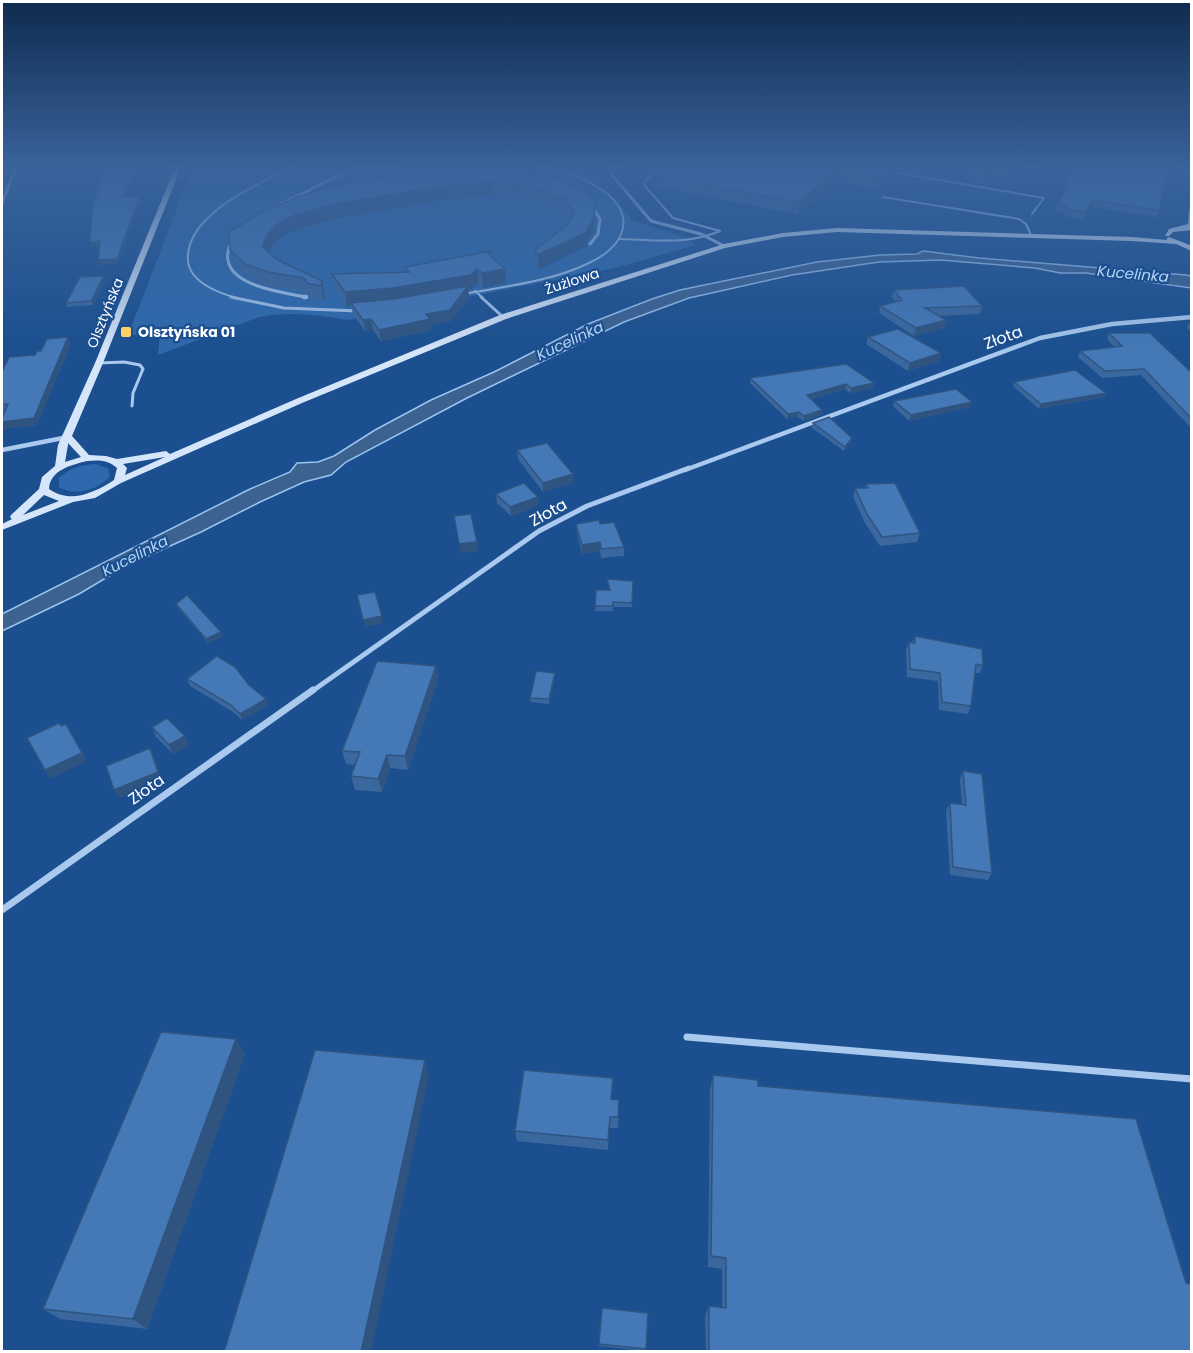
<svg xmlns="http://www.w3.org/2000/svg" width="1193" height="1353" viewBox="0 0 1193 1353" font-family="Poppins,sans-serif">
	<rect width="100%" height="100%" fill="#1b4f8f"/>
	<path fill="#2e69ad" d="M194,165H568L596,176L632,220L678,235L696,245L615,268L348,320C318,315 289,311 259,317L158,355L160,333L128,335Z
		M95,464L108,468L110,476C99,490 74,497 59,487V478C69,468 81,465 95,464Z"/>
	<path fill="#3c6290" stroke="#9cc4f0" stroke-width="1.5" d="M923,251L979,258L1186,275L1191,276V288L1086,273H1060L1035,268L941,260L879,262L792,275L689,298L624,322L467,398L346,462L331,475L304,482L260,502L201,532L126,566L79,594L2,631V614L250,489L290,472L297,463L318,462L334,456L375,430L431,400L494,372L588,324L652,299L680,290L817,262L880,255L917,254Z"/>
	<g fill="none" stroke-linecap="round" stroke-linejoin="round">
		<path stroke="#a9c9ee" stroke-width="2" d="M1013,165L1038,169
			M1166,165L1192,169
			M892,172L1044,198L1032,214
			M883,197L1019,219L1026,224L1032,237
			M620,239C654,240 688,245 720,231L673,218L644,185L646,180L669,165
			M475,291L483,298
			M464,294C506,286 550,282 589,263C627,245 638,213 599,188C578,174 553,169 529,165
			M237,298C218,293 190,282 188,261C184,214 262,182 297,165"/>
		<path stroke="#a9c9ee" stroke-width="3" d="M231,297L284,308L358,311
			M481,297L503,317
			M99,363L124,362L140,365L143,369L133,393L132,406"/>
		<path stroke="#a9c9ee" stroke-width="7" d="M687,1037L1192,1079"/>
		<path stroke="#a9c9ee" stroke-width="3" d="M617,165L611,174L651,221L701,234L724,246
			M356,167L458,172
			M2,203L17,165
			M263,213L356,167L355,165
			M234,236C230,245 225,254 229,264C237,287 285,293 306,297
			M590,244L598,234L600,219L591,205"/>
		<path stroke="#a9c9ee" stroke-width="4.5" d="M304,297H306
			M2,450L68,437
			M685,470L1040,338L1112,324L1192,317"/>
		<path stroke="#a9c9ee" stroke-width="5" d="M311,692L539,531L587,506L689,468"/>
		<path stroke="#a9c9ee" stroke-width="7" d="M2,910L313,690"/>
		<path fill="#d6e6fa" fill-rule="evenodd" d="M176,165H182L103,363L72,436L89,455L106,456L117,459L166,451L170,454L296,399L500,315L724,244L783,233L837,228L1132,237L1167,240V238L1169,237L1192,246V251L1176,244L1132,241L837,232L783,237L725,248L506,319L302,403L121,483L95,498L73,502L2,530V524L12,519L10,517L11,515L39,489L42,477L55,466L58,445L95,363ZM68,443L81,457L65,462L68,445ZM165,457L125,475L127,468L123,464ZM87,461C99,460 108,460 117,468L114,480C94,493 70,504 49,489C50,470 71,465 87,461ZM44,495L59,501L23,515Z
			M1192,208V230L1173,232L1169,236H1165L1169,229L1188,224L1189,210Z"/>
	</g>
	<path fill="#3a679d" d="M105,165H152L151,168H139L125,197L141,200L118,263L100,265V245L92,246L106,170L104,166Z
		M662,165H905L901,170L896,169L895,176L881,189L836,181L798,214L658,187V176L662,173Z
		M926,165H1015L1014,169L1007,178L990,176L983,184L964,181L966,172Z
		M481,171L595,202L594,233L587,242V246L538,270L535,265V250L567,225L570,220L565,213L536,200L494,196L445,199L343,217L298,229L282,237L272,246L269,253L276,259L322,281L325,296L324,301L310,298L308,293L271,287L249,279L234,264L230,250Z
		M1064,181L1166,186L1163,192H1162L1160,211L1157,217L1092,207L1083,219L1064,216L1065,212L1055,211L1057,204L1067,188L1062,187Z
		M491,251L492,257L505,269L506,283L483,288L479,283L472,289L468,290L469,297L451,321L430,325L431,330L381,341L373,330L365,331L353,314L351,306L347,307L335,288L332,274L405,272V267Z
		M104,276L105,280L93,305L67,307L66,303Z
		M894,290L982,306L980,314L938,316L944,328L914,336L879,313L880,306L896,302L892,297Z
		M1189,323H1191V332L1187,328Z
		M1109,333L1191,372V428L1141,375L1102,378L1078,357L1080,351L1114,347L1107,339Z
		M868,337L941,353L939,361L908,371L866,344Z
		M71,344L37,425L3,429L2,426V418L4,411L2,412V372L35,355L41,351Z
		M846,364L873,388L850,393L845,389L811,399L822,410L821,415L804,421L798,417L787,419L750,383V378Z
		M1014,382L1104,397L1039,409L1013,386Z
		M894,401L970,407L909,421L893,406Z
		M813,423L852,438L851,442L844,451L812,428Z
		M517,450L573,483L543,492L518,459Z
		M866,484L920,533L917,542L880,546L865,523L853,497L855,488H865Z
		M496,494L538,506L511,516L497,503Z
		M576,524H600L624,547V556L601,558L600,551L582,554L577,533Z
		M607,579L633,581L632,607H613V611H595L596,590H609Z
		M176,604L223,636L208,643L178,608Z
		M915,636L983,666L980,673H975L971,706L968,714L939,710L938,681L907,677L906,650L909,642L912,643Z
		M436,666L438,679L408,770L390,768L382,792L355,790L351,776L355,765L346,764L342,751Z
		M555,677L549,704L531,702L530,698Z
		M187,679L249,685L268,705L242,720L233,712L190,686Z
		M152,727L185,736L189,745L173,754L156,737Z
		M963,771L992,873L988,880L950,875L946,811L950,803L962,805L960,779Z
		M245,1054L147,1329L60,1319L43,1309Z
		M713,1075L758,1086L1191,1352H706L705,1316L709,1306L722,1307V1269L708,1267L710,1090Z
		M611,1099L619,1111L618,1128H609L608,1150L517,1141L515,1131Z
		M602,1308L648,1313L646,1351L599,1346Z"/>
	<path fill="#305480" d="M10,165H14L10,174L4,176L2,181V172Z
		M60,165L59,169L18,173L16,169Z
		M138,165L139,168L123,201L122,197Z
		M897,165L895,176L881,189L883,178Z
		M992,165L990,176L983,184L986,173Z
		M1012,165H1015L1014,169L1007,178L1010,167Z
		M837,170L836,181L798,214L799,202Z
		M493,182L494,196L445,199L343,217L298,229L282,237L272,246L265,261L262,246L269,232L279,223L295,215L340,203L444,186Z
		M140,196L141,200L118,263L100,265L98,260Z
		M1094,200L1092,207L1083,219L1085,212Z
		M595,202L594,233L587,242V246L538,270V255L587,228Z
		M100,241L102,245L92,246L90,242Z
		M477,269L479,283L472,289L468,290L469,297L451,321L430,325L431,330L381,341L379,330L394,302L351,303V306L347,307L345,292Z
		M505,269L506,283L483,288L482,273Z
		M104,276L105,280L93,305L91,301Z
		M322,281L325,296L324,301L321,286Z
		M371,319L373,330L365,331L363,320Z
		M946,320L944,328L914,336L916,328Z
		M68,337L71,344L37,425L3,429L2,426V422Z
		M941,353L939,361L908,371L910,363Z
		M874,383L873,388L850,393L851,388Z
		M846,384L845,389L806,400L807,395Z
		M1106,393L1104,397L1039,409L1041,404Z
		M972,402L970,407L909,421L911,415Z
		M822,410L821,415L804,421V416Z
		M799,412L798,417L787,419L788,414Z
		M852,438L851,442L844,451L845,447Z
		M573,474V483L543,492V483Z
		M538,497V506L511,516L510,507Z
		M477,542L478,551L460,553L459,544Z
		M600,542V551L582,554V545Z
		M382,616L383,623L365,627L363,620Z
		M221,632L223,636L208,643L206,639Z
		M436,666L438,679L408,770L405,756Z
		M555,673V677L549,704V699Z
		M266,699L268,705L242,720L240,714Z
		M66,724L87,761L50,779L45,770Z
		M185,736L189,745L173,754L169,745Z
		M150,748L154,756L162,780L119,798L114,790Z
		M387,755L390,768L382,792L378,779Z
		M236,1039L245,1054L147,1329L133,1319Z
		M425,1060L429,1075L371,1352H361Z"/>
	<path fill="#4478b7" stroke="#305480" stroke-width="1.5" d="M2,165H10L8,170L2,172V173Z
		M18,165H57L16,169Z
		M105,165H138L122,197L140,196L117,259L98,260L100,241L90,242L93,204L107,166H104Z
		M668,165H896L883,178L837,170L799,202L658,176L673,166Z
		M970,165H992L986,173L967,170Z
		M996,165H1012L1010,167Z
		M1073,165H1163L1169,166L1166,186L1162,185L1160,211L1094,200L1085,212L1066,209L1068,206L1057,204L1070,182L1064,181Z
		M481,171L553,177L586,192L595,202L594,219L587,228V232L538,255L535,250L567,225L575,212L564,199L535,187L493,182L444,186L340,203L295,215L279,223L269,232L262,246L276,259L322,281L321,286L307,283L304,278L268,272L245,264L230,250L229,232L258,214L297,197L333,186L406,173Z
		M491,251L489,254L505,269L482,273L477,269L471,275L392,288L345,292L332,274L409,272L405,267Z
		M104,276L91,301L66,303L80,277Z
		M468,286L450,310L426,314L430,319L379,330L371,319L363,320L351,303L394,299Z
		M964,286L982,306L925,308L946,320L916,328L880,306L902,300L894,290Z
		M898,329L941,353L910,363L868,337Z
		M1109,333H1150L1191,372V418L1144,369L1105,371L1080,351L1122,346Z
		M68,337L34,418L2,422V418L8,404H2V372L9,357L35,355L37,351H41L47,339Z
		M846,364L874,383L851,388L846,384L807,395L822,410L804,416L799,412L788,414L750,378Z
		M1075,370L1106,393L1041,404L1014,382Z
		M956,389L972,402L911,415L894,401Z
		M829,417L852,438L845,447L813,423Z
		M547,443L573,474L543,483L517,450Z
		M524,483L538,497L510,507L496,494Z
		M895,483L920,533L882,537L867,514L855,488H868L866,484Z
		M471,514L477,542L459,544L454,516Z
		M599,520L600,524L614,522L624,547L601,549L600,542L582,545L576,524Z
		M607,579L633,581L632,603L613,602V606H595L596,590H610Z
		M375,592L382,616L363,620L357,595Z
		M187,595L221,632L206,639L176,604Z
		M915,636L982,649L983,666L976,664L971,706L942,702L940,673L910,669L909,642L915,643Z
		M217,656L235,667L249,685L266,699L240,714L231,705L187,679Z
		M377,661L436,666L405,756L387,755L378,779L351,776L360,752L342,751Z
		M536,671L555,673L549,699L530,698Z
		M167,718L185,736L169,745L152,727Z
		M59,723L61,726L66,724L82,753L45,770L27,738Z
		M150,748L158,772L114,790L106,766Z
		M963,771L982,774L992,873L953,867L950,803L966,805Z
		M161,1032L236,1039L133,1319L43,1309Z
		M315,1050L425,1060L361,1352H224Z
		M524,1070L613,1078L611,1099L619,1100L618,1117H610L608,1140L515,1131Z
		M713,1075L758,1080V1086L1136,1119L1186,1283L1191,1284V1352H709V1306L726,1308V1258L711,1256Z
		M602,1308L648,1313L646,1349L599,1344Z"/>
	<linearGradient id="sky" x2="0" y2="1"><stop stop-color="#0f2b4f"/><stop offset="0.47" stop-color="#39639b"/><stop offset="1" stop-color="#39639b" stop-opacity="0"/></linearGradient>
	<rect width="1193" height="354" fill="url(#sky)"/>
	<rect fill="#ffd166" stroke="#1b4f8f" stroke-width="2" x="120" y="326" width="12" height="12" rx="3"/>
	<g text-anchor="middle" stroke-width="4.5" stroke-linejoin="round" paint-order="stroke">
		<g font-size="14" fill="#fff" stroke="#1b4f8f">
			<text transform="translate(572 281) rotate(-18)" y="5">Żużlowa</text>
			<text transform="translate(105 313) rotate(-68)" y="5">Olsztyńska</text>
		</g>
		<g font-size="14" font-weight="bold" fill="#fff" stroke="#1b4f8f" text-anchor="start">
			<text x="138" y="337">Olsztyńska 01</text>
		</g>
		<g font-size="15" font-style="italic" fill="#b5d3f5" stroke="#1b4f8f">
			<text transform="translate(1133 274) rotate(5)" y="5">Kucelinka</text>
			<text transform="translate(570 341) rotate(-25)" y="5">Kucelinka</text>
			<text transform="translate(135 556) rotate(-27)" y="5">Kucelinka</text>
		</g>
		<g font-size="16" fill="#fff" stroke="#1b4f8f">
			<text transform="translate(1003 337) rotate(-20)" y="6">Złota</text>
			<text transform="translate(548 512) rotate(-29)" y="6">Złota</text>
			<text transform="translate(146 789) rotate(-35)" y="6">Złota</text>
		</g>
	</g>
	<rect width="1193" height="1353" fill="none" stroke="#ffffff" stroke-width="6"/>
</svg>
